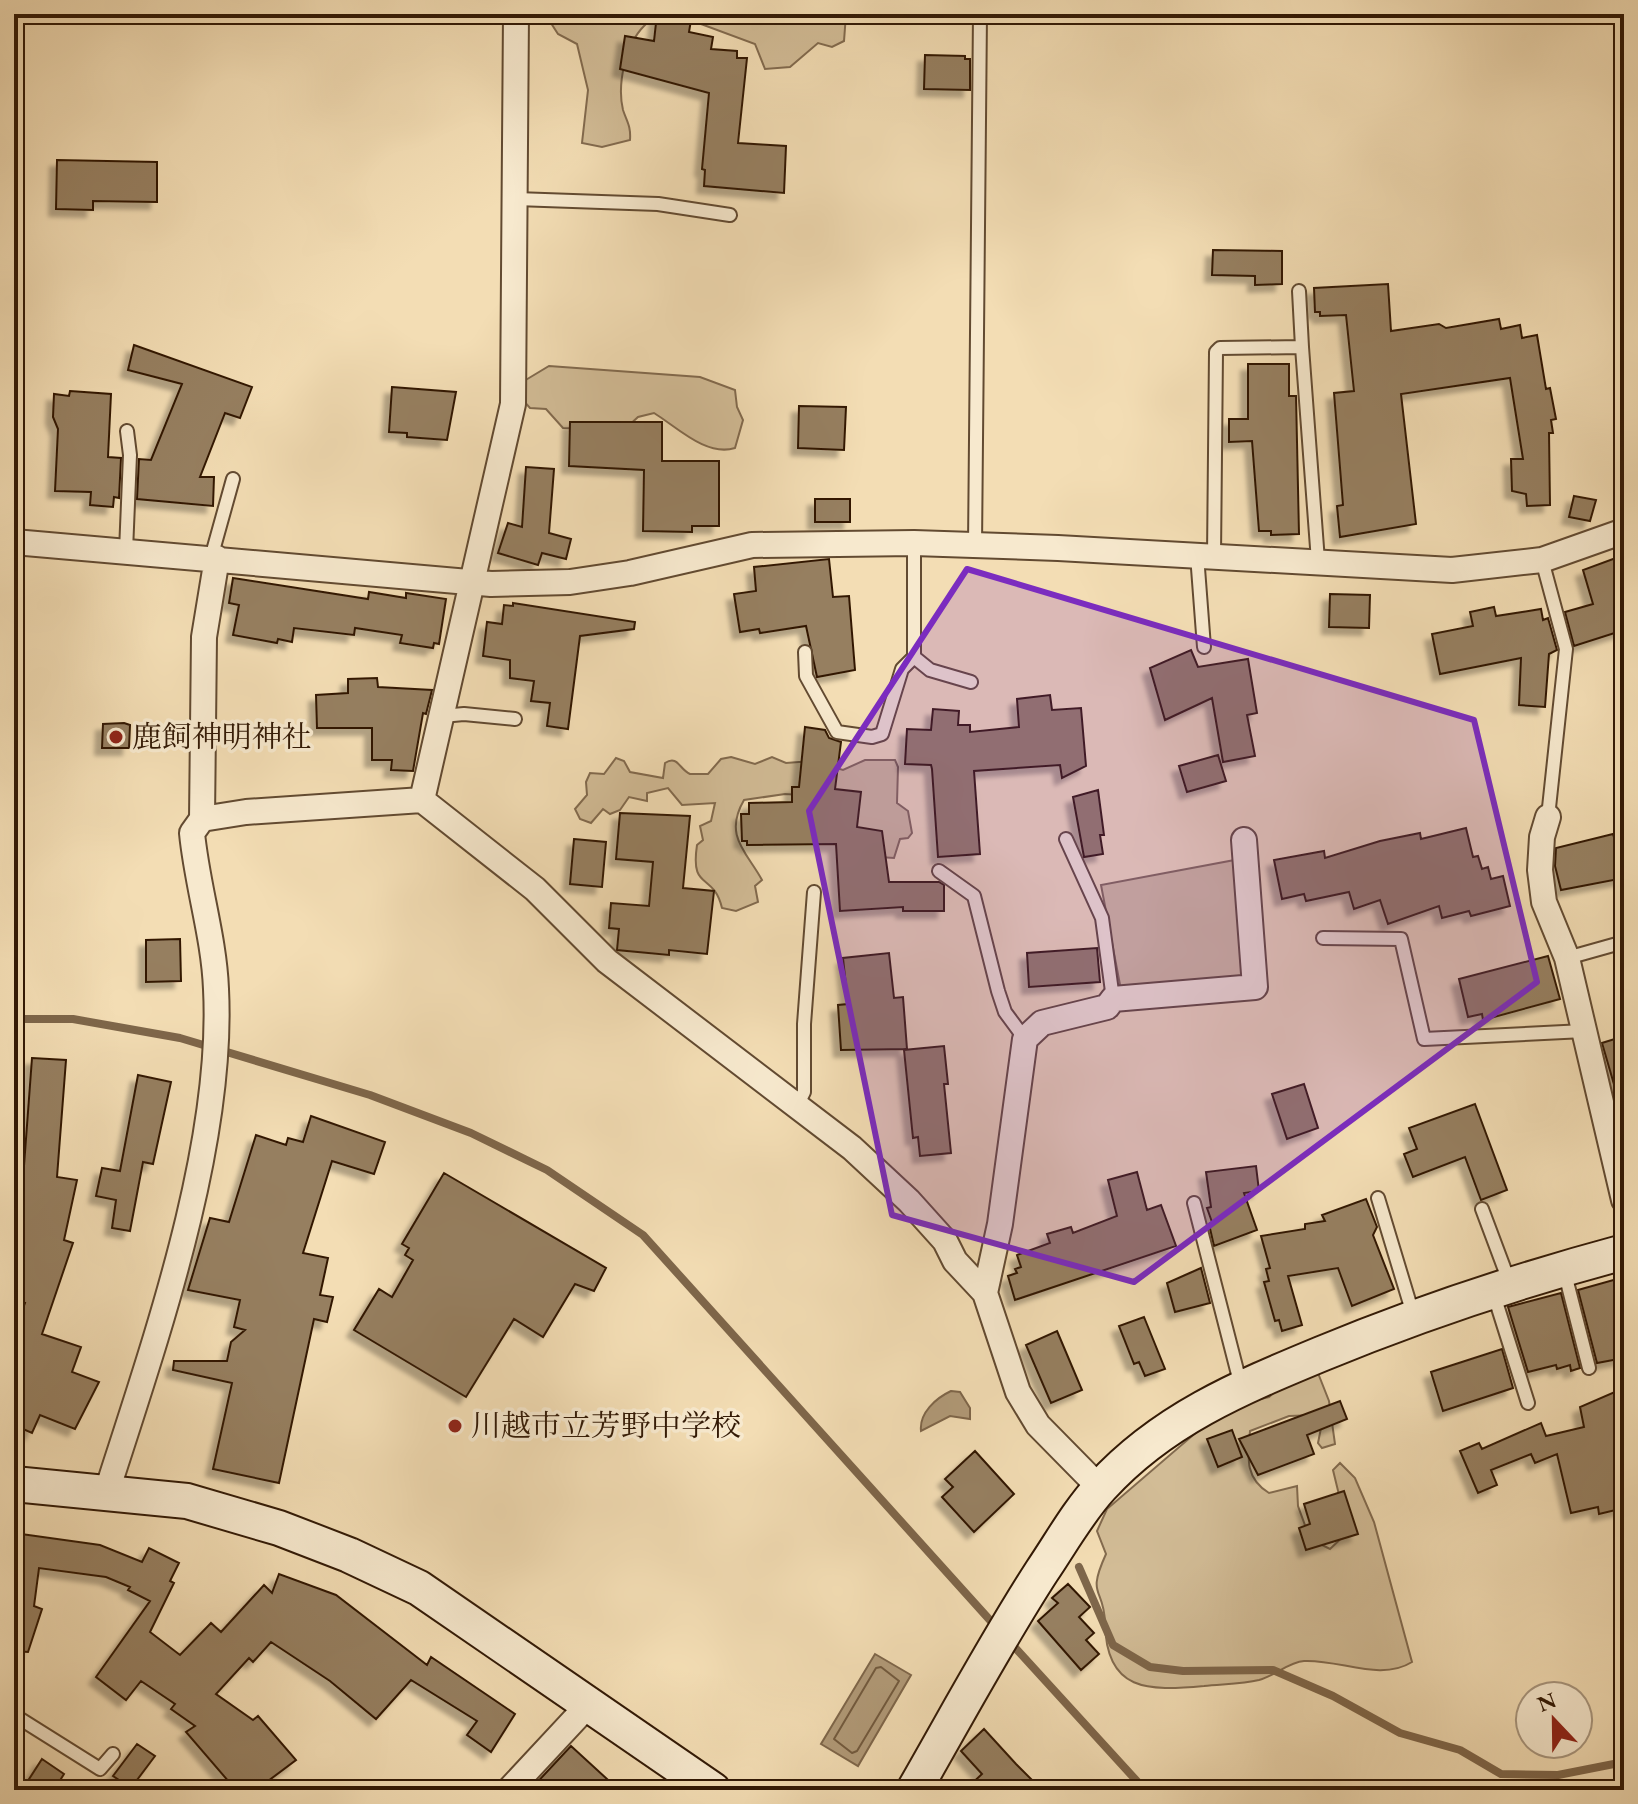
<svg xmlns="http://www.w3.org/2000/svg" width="1638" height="1804" viewBox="0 0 1638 1804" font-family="'EB Garamond','Noto Serif JP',serif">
	<defs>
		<filter id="shadow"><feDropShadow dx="-7" dy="7" stdDeviation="2" flood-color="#0004"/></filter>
	</defs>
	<rect width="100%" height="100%" fill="#f3ddb4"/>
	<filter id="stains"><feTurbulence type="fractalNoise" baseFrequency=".0025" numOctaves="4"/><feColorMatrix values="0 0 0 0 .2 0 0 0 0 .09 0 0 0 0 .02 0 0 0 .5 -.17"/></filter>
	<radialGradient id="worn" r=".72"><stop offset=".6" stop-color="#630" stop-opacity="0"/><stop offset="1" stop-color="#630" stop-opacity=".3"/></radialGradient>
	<path fill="#d2bc96" stroke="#826a4e" stroke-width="2" d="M553,14H666C660,17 649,21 644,26C625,45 617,85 623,110C627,122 631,126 630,140L602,147L582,143L588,90L577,44L558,34L549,20Z
		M674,14H846L844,41L832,47L818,43L790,67L765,69L755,44Z
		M549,366L700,377L735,390L737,407L743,420L735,448C706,457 677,427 654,413L638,417L624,430L563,428L546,409L530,408L521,398L524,381Z
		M731,757L755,764L772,757L786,763L812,761L843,770L865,760H895L898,767L897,803L908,811L912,833L908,838L900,839L894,858L879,857L801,795L785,794L744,800C723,836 747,852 762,880L755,886L758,902L736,911L722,908C713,871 690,892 697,845L703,840L700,826L711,821L715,803L682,805L668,788L647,793V801L629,797L620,810L610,814L603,809L591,823L580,819L575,809L587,795L586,782L590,773L604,774L616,758L624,761L630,772L663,778L665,763C678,755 679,769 690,774H708L721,759Z
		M1240,859L1249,979L1121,990L1101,885Z
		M1316,1368L1329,1401L1335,1444L1322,1448L1318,1443L1321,1428L1316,1415L1289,1416L1250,1431C1248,1456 1244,1478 1269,1493L1297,1486L1298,1506L1310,1539L1330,1549L1348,1532L1333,1470L1340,1463L1355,1478L1374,1522L1412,1662C1380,1682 1340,1659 1304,1661C1289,1662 1274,1676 1259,1680C1242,1684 1221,1684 1204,1686C1148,1691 1106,1692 1105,1623C1104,1586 1086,1598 1106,1554L1097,1531L1107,1509L1206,1424L1252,1401L1269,1397L1286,1382Z"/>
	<path fill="#b19a78" stroke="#7e664a" stroke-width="2" d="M951,1391L960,1392L970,1408V1419L950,1416L921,1431C919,1413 936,1398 951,1391Z
		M875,1654L911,1675L858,1766L821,1744Z"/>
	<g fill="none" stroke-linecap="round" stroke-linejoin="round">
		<path stroke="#725a3e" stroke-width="2" d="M881,1667L899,1681L857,1751L852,1753L834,1739L876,1668Z"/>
		<path stroke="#7e664a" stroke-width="8" d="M14,1019H73L180,1038L370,1095L471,1133L547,1170L643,1235L997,1628
			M1079,1567L1113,1645L1150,1667L1183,1671L1273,1670L1333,1696L1400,1733L1460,1750L1501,1774L1558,1775L1624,1762
			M1009,1641L1145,1790"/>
	</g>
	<path fill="#967f60" stroke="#321905" stroke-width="2" filter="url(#shadow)" d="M657,14H692L689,32L713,37L711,49L737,51V58H747L738,143L786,146L784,193L704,186L705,170L702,169L709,93L620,69L625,36L654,41Z
		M925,55L965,56V59H970V90L924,89Z
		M57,160L157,162V202L93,201V210L56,209Z
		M1213,250L1282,251V284L1255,285V276L1212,275Z
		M1388,284L1391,331L1439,324L1446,328L1499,319L1501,329L1520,325L1522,338L1537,335L1546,389L1550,388L1556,419L1551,420L1553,433H1549L1550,505L1527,506L1526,494L1512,491L1511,459H1523L1510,378L1401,394L1416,524L1340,537L1337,506L1343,505L1334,393L1354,391L1346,315L1320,316V312H1315L1314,288Z
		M134,345L252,387L240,418L225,413L200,477H214L213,506L137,499L139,459L151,460L182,384L128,370Z
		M1248,364H1289V396H1296L1299,534L1271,535V531H1259L1252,441L1229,442V419H1248Z
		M392,387L456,392L447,440L407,437V433L389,432Z
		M70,391L111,394L108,457L121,458L119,498L114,497L113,507L90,505L91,492L55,491L58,429L53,417L54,394L69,396Z
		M799,406L846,407L844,450L798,448Z
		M570,422H662V461H719V526H692V532L643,531L644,470L569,466Z
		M526,467L554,469L549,533L571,539L566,559L542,553L538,565L498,553L508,523L522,527Z
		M1574,496L1596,500L1590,521L1569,517Z
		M815,499H850V522H815Z
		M1624,555V630L1574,646L1565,612L1593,604L1583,570Z
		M829,559L833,597L849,596L855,670L817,677L806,626L760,633L759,629L740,632L734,594L756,591L754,567Z
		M233,578L368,599L369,592L406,598V593L446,599L439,644L434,643L433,648L400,643L402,635L355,628L354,635L294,628L292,642L278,639L277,643L233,635L239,605L229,603Z
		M1330,594L1370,595L1369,628L1329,627Z
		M513,603L635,622L634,629L580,636L568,729L547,726L550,703L531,701L534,681L510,678V660L483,656L487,622L502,624L504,605L513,606Z
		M1494,607L1496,616L1541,609L1543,620L1548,618L1557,650L1549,654L1545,707L1519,705L1521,658L1440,674L1432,634L1473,626L1470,612Z
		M1191,650L1198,667L1248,659L1257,713L1247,715L1255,756L1223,762L1212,698L1165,720L1150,668Z
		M377,678L378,687L432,690L426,714L423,713L413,771L391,770L392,760H372V728H317L316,695L348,693V679Z
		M1050,695L1052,710L1081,708L1086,766L1062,778L1060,765L974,771L980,854L938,857L932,769L931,765L905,764L907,729L931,730L933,709L959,711L958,725H970V732L1019,727L1017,699Z
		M124,723L130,725L129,748H102L103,724Z
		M805,727L825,730L829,738L841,742L835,789L861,792L857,827L882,831L889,882H939L944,885V911H903V907L840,911L836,844L747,845V841H742L741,814H749V803L792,802V787H799Z
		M1218,755L1226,781L1187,792L1179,766Z
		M1098,790L1104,835H1100L1103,854L1084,857L1073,797Z
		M620,813L690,816L683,888L714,891L707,954L669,950V955L617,950L619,929L609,928L611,903L649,906L653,862L616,859Z
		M1466,828L1473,857L1478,856L1482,869L1488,867L1491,879L1503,876L1510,906L1471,916L1469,911L1442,918L1439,906L1388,924L1380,900L1354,909L1349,892L1306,901L1304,894L1282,899L1274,860L1324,851L1325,858L1380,841L1420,833L1421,839Z
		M1613,834L1619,854L1624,852V878L1561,890L1555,866L1556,848Z
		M574,839L606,842L602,887L570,884Z
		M180,939L181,981L146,982V940Z
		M1097,948L1100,982L1029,987L1027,953Z
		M889,953L894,998L903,997L907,1049L841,1050L838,1005L848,1004L843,958Z
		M1548,956L1560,999L1483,1020L1482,1014L1468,1017L1459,979Z
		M1624,1036V1104L1620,1105L1602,1043Z
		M944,1046L948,1084H944L951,1153L920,1156L918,1137L913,1138L904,1050Z
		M32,1058L66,1060L57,1177L77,1180L64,1240L73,1243L42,1334L81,1347L72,1372L99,1382L75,1429L40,1415L32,1433L14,1425V1334L25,1303L19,1301L21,1288L15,1287Z
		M138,1075L171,1082L153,1164L143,1162L130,1231L112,1228L116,1200L96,1196L102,1168L120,1171Z
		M1304,1084L1318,1128L1287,1139L1272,1094Z
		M1475,1104L1507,1190L1481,1200L1465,1157L1413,1177L1404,1154L1417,1149L1409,1128Z
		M311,1116L385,1142L374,1174L332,1161L303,1253L328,1258L320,1295L333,1297L327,1322L314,1319L279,1483L213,1469L232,1383L173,1370L174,1361H227L231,1342L245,1330L234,1327L240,1300L188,1290L210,1218L229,1222L256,1135L286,1145L288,1138L303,1142Z
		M1256,1166L1259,1191L1244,1193L1257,1230L1214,1246L1209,1224L1212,1222L1207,1208L1211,1207L1206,1172Z
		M1137,1172L1147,1210L1161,1205L1176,1246L1015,1300L1008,1276L1017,1273L1015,1269L1021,1267L1017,1255L1050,1243L1047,1234L1071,1227L1073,1233L1117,1216L1108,1180Z
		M444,1173L606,1268L594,1291L575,1284L543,1337L514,1319L466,1397L354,1330L379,1289L392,1297L413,1260L405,1255L409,1248L402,1244Z
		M1366,1199L1377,1227L1373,1235L1394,1289L1352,1306L1338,1268L1288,1276L1302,1325L1282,1331L1279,1320L1275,1321L1264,1282L1269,1281L1266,1269L1270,1268L1261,1236L1305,1229V1224L1325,1221L1322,1215Z
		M1201,1268L1210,1303L1175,1312L1167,1283Z
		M1624,1277V1358L1597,1363L1578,1290Z
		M1561,1293L1580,1368L1571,1371L1570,1365L1557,1369L1556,1365L1528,1372L1508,1307Z
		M1144,1317L1165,1369L1145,1376L1139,1362L1134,1364L1119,1326Z
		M1057,1331L1082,1390L1051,1403L1026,1345Z
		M1502,1349L1513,1388L1443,1411L1431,1372Z
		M1624,1388V1452L1617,1453L1624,1483V1508L1599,1514L1598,1507L1571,1513L1557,1454L1535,1463L1531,1454L1491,1470L1497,1485L1478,1493L1460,1451L1479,1443L1482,1449L1541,1423L1546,1436L1584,1427L1580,1407Z
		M1340,1401L1347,1419L1307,1435L1314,1454L1258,1475L1239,1439Z
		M1232,1430L1242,1457L1218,1467L1207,1439Z
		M975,1451L1014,1494L974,1532L942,1497L953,1487L945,1479Z
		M1344,1491L1358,1534L1306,1550L1299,1528L1310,1524L1304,1504Z
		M14,1533L100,1545L142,1562L149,1548L179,1563L170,1581L174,1583L150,1632L180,1655L211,1623L221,1632L264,1585L272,1593L279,1574L336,1595L427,1665L431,1657L515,1714L491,1752L467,1735L477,1721L411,1680L376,1719L330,1681L271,1642L253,1662L249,1658L216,1694L253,1720L258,1716L296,1760L256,1790H236L186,1732L195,1726L171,1709L175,1704L141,1681L126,1700L96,1677L150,1601L128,1590L130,1587L106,1577L39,1568L34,1606L42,1609L28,1652L14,1651Z
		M1068,1584L1090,1607L1079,1617L1094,1633L1086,1640L1099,1654L1081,1670L1038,1621L1058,1603L1052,1598Z
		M984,1729L1016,1764L1042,1790H965L982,1774L961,1751Z
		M137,1744L155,1756L131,1788L113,1776Z
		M571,1746L619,1790H530Z
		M42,1759L64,1774L54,1790H22Z"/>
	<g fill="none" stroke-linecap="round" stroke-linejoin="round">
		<defs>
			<path id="lane" d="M516,199L658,204L730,215
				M1299,291L1302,347
				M914,543V657L930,670L971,682
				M975,546L980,14
				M126,551L130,455L127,431
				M1197,555L1204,647
				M1214,556L1216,352L1220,348L1302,347L1318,561
				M211,558L233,479
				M1542,560L1566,649L1548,817
				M805,652L806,676L837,732L872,737L882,734L902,669L914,657
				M442,716L464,714L515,719
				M1066,839L1102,918L1113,999
				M939,871L974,896L998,991L1005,1012L1025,1039
				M1323,938L1401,939L1424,1039L1584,1031
				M1567,958L1624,942
				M797,1106L804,1092V1024L814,892
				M1378,1198L1413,1314
				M1194,1203L1241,1386
				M1482,1209L1509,1281
				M1564,1270L1589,1368
				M1493,1292L1528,1403
				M14,1715L100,1769L113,1754"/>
			<path id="street" d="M14,542L491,584L570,582L630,573L752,545L914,543L1058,548L1452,570L1542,560L1624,531
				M422,800L513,404L516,14
				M1548,817L1542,837L1540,870L1544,902L1567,958L1624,1200
				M202,819L246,812L422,800L535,889L607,961L852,1148L909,1201L945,1241L955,1261L985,1293L1018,1392L1038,1425L1100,1488
				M985,1293L1000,1224L1025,1039L1042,1023L1107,1007L1113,999L1255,987L1244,840
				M107,1491C155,1341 224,1146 216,989C214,937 197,885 192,833L202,819L204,637L217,558
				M509,1790L590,1703"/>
			<path id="secondary" d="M14,1484L187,1501L279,1528L349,1555L419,1588L713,1790
				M914,1790C956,1717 996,1642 1042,1571C1061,1543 1078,1512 1101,1487C1162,1420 1239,1388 1321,1354C1420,1313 1520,1280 1624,1252"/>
		</defs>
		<use href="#lane" stroke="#624a31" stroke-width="16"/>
		<use href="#street" stroke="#624a31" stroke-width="28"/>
		<use href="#secondary" stroke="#321905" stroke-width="38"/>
		<use href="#lane" stroke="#f7e9ce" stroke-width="12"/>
		<use href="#street" stroke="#f7e9ce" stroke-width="24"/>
		<use href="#secondary" stroke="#f7e9ce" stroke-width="34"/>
	</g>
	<path fill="#7b2cbf" fill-opacity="0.2" stroke="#7b2cbf" stroke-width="6" stroke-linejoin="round" d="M967,569L1474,720L1537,982L1134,1282L892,1215L809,811Z"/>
	<g fill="#8f2418" stroke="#f7e9ce" stroke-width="3">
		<circle cx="116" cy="737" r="8"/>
		<circle cx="455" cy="1426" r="8"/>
	</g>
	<g text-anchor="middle" stroke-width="7" stroke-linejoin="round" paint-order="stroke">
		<g font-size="30" fill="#321905" stroke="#f7e9ce" text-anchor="start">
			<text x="132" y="747">鹿飼神明神社</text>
			<text x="471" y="1436">川越市立芳野中学校</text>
		</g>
	</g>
	<rect width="1638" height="1804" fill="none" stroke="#f3ddb4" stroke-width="48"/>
	<rect x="16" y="16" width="1606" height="1772" fill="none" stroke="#321905" stroke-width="4"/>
	<rect x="24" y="24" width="1590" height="1756" fill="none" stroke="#321905" stroke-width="2"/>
	<g transform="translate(1554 1720) rotate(338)"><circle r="38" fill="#f7e9ce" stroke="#a8967e" stroke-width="2"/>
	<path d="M0-6L14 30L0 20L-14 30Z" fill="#8f2418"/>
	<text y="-12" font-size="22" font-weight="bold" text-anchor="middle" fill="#321905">N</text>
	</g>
	<rect width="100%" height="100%" filter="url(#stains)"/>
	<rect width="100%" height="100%" fill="url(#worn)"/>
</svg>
